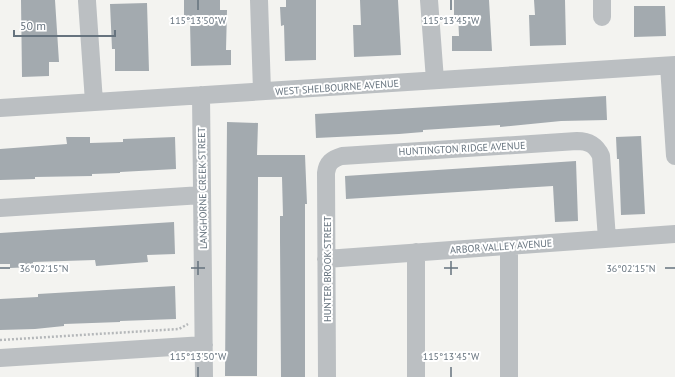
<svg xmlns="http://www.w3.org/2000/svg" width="675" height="377" viewBox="0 0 675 377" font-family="'PT Sans',sans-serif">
	<rect width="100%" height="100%" fill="#f3f3f0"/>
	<path fill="#a3aaaf" d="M21,0H55L59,62H49V76L22,77Z
		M184,0H220V10H227L226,50H231V65L191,66L190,22H184Z
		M286,0H316V60L285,61L284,25L281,26L280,7H286Z
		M360,0H398L401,55L354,57L353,25H361Z
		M454,0H489L492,51H452V36H459L458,15H454Z
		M534,0H565L566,45L530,46L529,15H535Z
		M147,3L149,71H115V49H112L110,4Z
		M634,6H665L666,36L634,37Z
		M606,96L607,120L561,121L500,127V125L423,130V132L399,134L316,138L315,114Z
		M227,122L258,123L257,155H305L307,204H305V377H281L280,241V216H283L282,177H258L257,376H225Z
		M641,136L645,214L621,215L619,159H617L616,137Z
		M66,137H90V143L123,142V139L175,137L176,169L120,172V173L92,174V176L35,177V179L0,180V149L67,144Z
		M576,161L578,221L555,222L553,186L346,199L345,176Z
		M174,222L175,254L147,255L148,262L96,266L95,260L33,262V267L10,268V264H0V233Z
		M175,286L176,319L120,321V322L64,324V326L35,329L0,330V299L38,297V294Z"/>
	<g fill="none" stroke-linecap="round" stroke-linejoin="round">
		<path stroke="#b5b8ba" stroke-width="2.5" stroke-dasharray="2 2" stroke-linecap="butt" d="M0,340L179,329L188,324"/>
		<path stroke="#bbbfc2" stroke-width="18" d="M259,0L262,91
			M429,0L435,80
			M87,1L94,102
			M602,17V0
			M669,66L675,156
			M201,95L204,377
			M0,108L675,65
			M0,208L202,195
			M416,252V377
			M326,259L675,234
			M0,358L204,345
			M327,377L326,173C327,163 332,159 342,156L577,141C589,141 596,145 601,156L607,239
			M509,377V246"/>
	</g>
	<path fill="none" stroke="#66737e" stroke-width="1.5" d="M198,0V10M451,0V10M198,261V275M451,261V275M0,268H10M191,268H205M444,268H458M665,268H675M198,367V377M451,367V377"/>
	<g text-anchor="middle" stroke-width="4" stroke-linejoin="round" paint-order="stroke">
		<g font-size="10" fill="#66737e" stroke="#fff">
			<text transform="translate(337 87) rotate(-4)" y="4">WEST SHELBOURNE AVENUE</text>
			<text transform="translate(462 148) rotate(-3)" y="4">HUNTINGTON RIDGE AVENUE</text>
			<text transform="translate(202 188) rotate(-91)" y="4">LANGHORNE CREEK STREET</text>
			<text transform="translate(501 246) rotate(-4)" y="4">ARBOR VALLEY AVENUE</text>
			<text transform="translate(327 269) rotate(-90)" y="4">HUNTER BROOK STREET</text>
		</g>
	</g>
	<g font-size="10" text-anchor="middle" fill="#66737e" stroke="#fff" stroke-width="4" stroke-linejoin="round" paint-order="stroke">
		<text x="198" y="24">115°13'50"W</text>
		<text x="451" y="24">115°13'45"W</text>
		<text x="44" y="272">36°02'15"N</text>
		<text x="631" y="272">36°02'15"N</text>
		<text x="198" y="360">115°13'50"W</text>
		<text x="451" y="360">115°13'45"W</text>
	</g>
	<path d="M14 30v6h101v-6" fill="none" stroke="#66737e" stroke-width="2"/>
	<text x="20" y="30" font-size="12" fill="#66737e" stroke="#ffffff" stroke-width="3" paint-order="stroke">50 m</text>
</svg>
